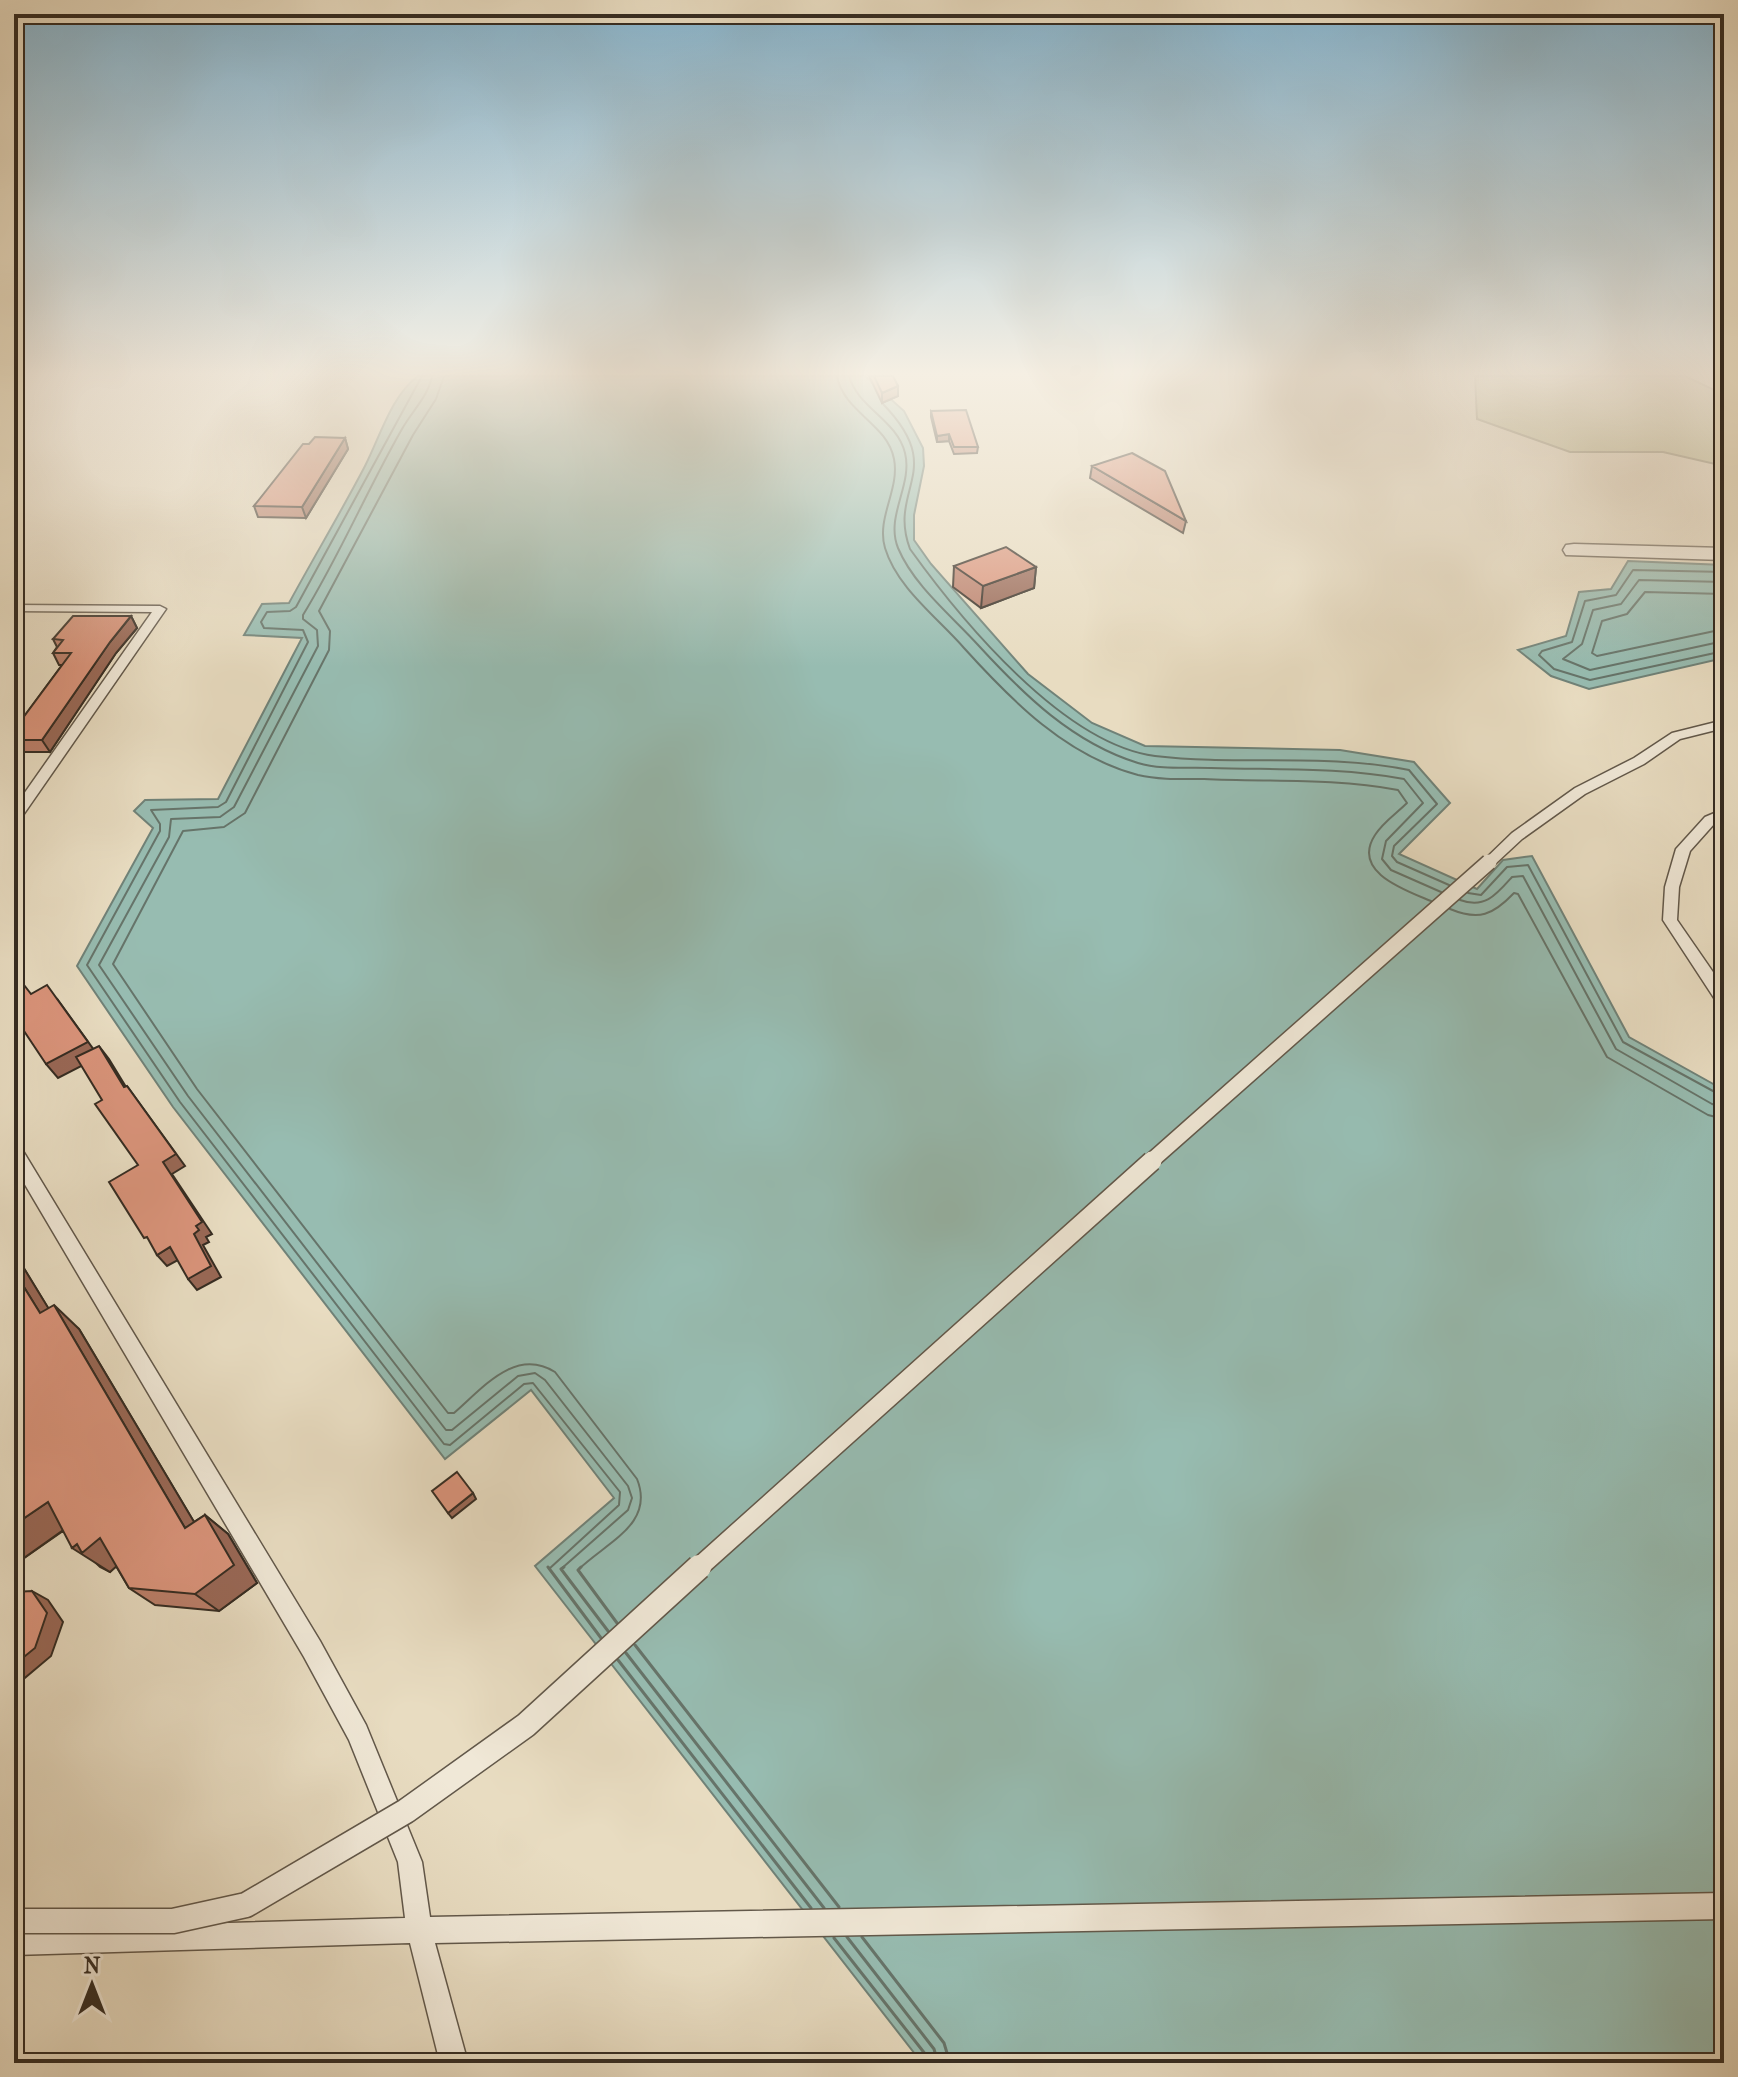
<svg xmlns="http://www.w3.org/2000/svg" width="1738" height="2077" viewBox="0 0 1738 2077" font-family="'IM FELL French Canon',serif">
	<rect width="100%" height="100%" fill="#e8dcc1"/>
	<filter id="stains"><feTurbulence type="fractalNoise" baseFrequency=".0025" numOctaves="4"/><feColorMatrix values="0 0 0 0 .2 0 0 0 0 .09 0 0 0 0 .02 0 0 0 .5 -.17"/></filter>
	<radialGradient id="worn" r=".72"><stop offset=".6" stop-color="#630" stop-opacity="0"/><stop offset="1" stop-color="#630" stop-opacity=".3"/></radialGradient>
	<path fill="#bebe8d" stroke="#7a7558" stroke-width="2" d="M1475,376H1685L1714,390L1724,386V466L1663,452H1570L1477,419Z"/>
	<path fill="#97bcb1" stroke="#708278" stroke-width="2" d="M418,376H865L904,411L923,448L924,466L914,515V540L931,564L1028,674L1092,723L1145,746L1340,750L1414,762L1450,803L1399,854L1477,889L1503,860L1532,856L1629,1037L1724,1090V2063H922L535,1566L614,1498L531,1390L445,1459L173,1107L77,966L153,828L134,811L145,800L218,799L302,638L244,635L262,604L289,603C314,557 341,512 365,466C380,437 391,396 418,376Z
		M1628,561L1724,565V658L1589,689L1551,676L1518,650L1566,636L1579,592L1611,589Z"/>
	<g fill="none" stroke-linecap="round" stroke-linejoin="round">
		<path stroke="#66746a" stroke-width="2" d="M422,376L296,607L290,611L267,612L261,622L264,628L303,630L308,642L226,802L218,807L151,810L160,824V831L87,965L180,1102L444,1444L450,1445L524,1384L533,1383L620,1492L619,1505L549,1569
			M432,376C428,397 412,411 402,429C367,490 340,555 303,615V619L317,630L318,646L234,807L220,817L171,819L169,837L99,965L188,1096L446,1430H452L518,1376L535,1373L545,1380L628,1486L632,1498L628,1510L561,1569
			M444,376L436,399L413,435L319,611L330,631L329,650L245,813L224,827L183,831L113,964L197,1089L448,1413H454C483,1388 515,1347 555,1372L637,1479C655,1524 607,1542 579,1569
			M837,376C844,413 887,423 894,459C900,489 876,518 885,548C897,588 938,618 964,648C1012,701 1066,756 1138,775C1159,780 1183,779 1204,779C1269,782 1334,778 1398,790L1407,803C1397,813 1383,822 1375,835C1351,872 1405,890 1431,901
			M849,376C858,408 897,420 905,453C913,485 885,516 898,548C914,586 952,616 979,646C1024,695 1073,743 1138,763C1161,770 1187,767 1211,768C1276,770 1340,767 1404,779L1423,803L1386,841L1382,859L1391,870L1441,892
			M883,404C948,471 887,488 910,549C961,620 1063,744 1155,756C1240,766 1324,753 1409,770L1437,804L1394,846L1392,856L1397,862L1449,885
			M1724,572L1633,570L1616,595L1585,601L1572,642L1542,651L1539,655L1554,669L1590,680L1724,651
			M1724,582L1639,580L1621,604L1593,610L1582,644L1563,659L1590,670L1724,641
			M1724,594L1645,592L1627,614L1602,621L1592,653L1597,656L1724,629
			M1468,893L1481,895L1507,867L1528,865L1623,1042L1724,1097
			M1460,900C1485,909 1496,895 1512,877L1523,876L1616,1049L1712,1104L1724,1107
			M1450,909C1479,921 1493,915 1514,893L1518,894L1607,1057L1708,1115L1724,1119"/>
		<path stroke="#66746a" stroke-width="3" d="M548,1567L601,1638
			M564,1567L561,1569L608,1631
			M581,1567L578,1570L617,1623
			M635,1645L839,1907
			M626,1653L824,1908
			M618,1660L811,1908
			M847,1937L934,2049L938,2063
			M862,1937L944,2043L950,2063
			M834,1938L926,2055L927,2063"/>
		<defs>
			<path id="lane" d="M14,605L160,606L166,609L19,821L14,822V808L152,612L14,611Z
				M1724,720V728L1680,739L1644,764L1585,794L1522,839L1494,865H1484L1482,862L1512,833L1575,788L1634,758L1672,733Z
				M1724,809V819L1715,823L1690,851L1679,887L1677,920L1724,988V1006L1718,1004L1663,920L1665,887L1676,849L1705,817Z
				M14,1144L20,1146L320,1641L366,1725L422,1862L430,1917L1724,1893V1919L435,1943L468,2063H440L410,1943L14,1955V1929L405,1918L398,1862L349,1740L304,1657L14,1166Z"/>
			<path id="street" d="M1574,544L1724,548V560L1566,555L1563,550L1566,545Z"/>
		</defs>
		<use href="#lane" stroke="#62584a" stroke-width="3"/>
		<use href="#street" stroke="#62584a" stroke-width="3"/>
		<use href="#lane" fill="#f0e8d7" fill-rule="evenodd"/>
		<use href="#street" fill="#f0e8d7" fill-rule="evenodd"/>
		<defs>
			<path id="lane-bridge-far2" d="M1149,1163L1489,862"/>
			<path id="lane-bridge-far1" d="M697,1569L1152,1161"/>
			<path id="lane-bridge" d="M14,1921H173L246,1905L406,1811L526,1725L699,1567"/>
		</defs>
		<use href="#lane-bridge-far2" stroke="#62584a" stroke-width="18" stroke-linecap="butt"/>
		<use href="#lane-bridge-far1" stroke="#62584a" stroke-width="22" stroke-linecap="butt"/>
		<use href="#lane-bridge" stroke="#62584a" stroke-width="27" stroke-linecap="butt"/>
		<use href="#lane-bridge-far2" stroke="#f0e8d7" stroke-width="15"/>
		<use href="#lane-bridge-far1" stroke="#f0e8d7" stroke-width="19"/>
		<use href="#lane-bridge" stroke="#f0e8d7" stroke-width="24"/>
	</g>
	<path fill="#bb7f6a" stroke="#352c22" stroke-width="2" d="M869,376H893L898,396L882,403Z
		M931,411L978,447L977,453L954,454L949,441L937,442L931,417Z
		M345,438L348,449L306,518L258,517L254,506L309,444Z
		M1092,466L1186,521L1183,533L1090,478Z
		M954,566L1036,567L1034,588L981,608L953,587Z
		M131,616L137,628L116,653L50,752H14V730L62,665H59L53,653L57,647L53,639Z
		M14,1252L48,1308L79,1329L194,1522L205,1515L228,1534L257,1583L219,1611L155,1605L129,1588L116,1566L110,1572L100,1567L63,1531L14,1565Z"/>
	<path fill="#996856" stroke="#352c22" stroke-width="2" d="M898,386V396L882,403V393Z
		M949,434V441L937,442V436Z
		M345,438L348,449L306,518L302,507Z
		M1036,567L1034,588L981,608L983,586Z
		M131,616L137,628L116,653L50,752L42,740L110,642Z
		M58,1000L99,1057L58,1078L46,1064Z
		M99,1046L109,1059L134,1100L124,1087Z
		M127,1086L185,1166L172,1174L212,1234L206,1237L209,1242L203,1245L221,1277L197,1290L188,1279L194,1234L163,1162Z
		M170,1247L180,1259L167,1266L157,1255Z
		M14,1252L66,1337L40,1313L14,1271Z
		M54,1305L79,1329L209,1547L185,1528Z
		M473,1493L476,1499L452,1518L448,1513Z
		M48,1502L76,1521L14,1565V1525Z
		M205,1515L228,1534L257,1583L219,1611L195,1594Z
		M100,1538L127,1557L110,1572L72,1548L77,1544Z
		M32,1591L48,1600L63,1622L51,1656L20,1682L14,1679V1665Z"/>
	<path fill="#da947b" stroke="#352c22" stroke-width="2" d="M874,376H893L898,386L882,393Z
		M966,410L978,447H954L949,434L937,436L931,411Z
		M315,437L345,438L302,507L254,506L303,444H309Z
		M1132,453L1165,471L1186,521L1092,466Z
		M1006,547L1036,567L983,586L954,566Z
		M73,616H131L110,642L42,740H14V730L71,653H53L63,640L53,639Z
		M14,972L31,994L47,985L88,1042L46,1064L14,1016Z
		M99,1046L124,1087L127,1086L176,1154L163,1162L202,1222L196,1226L199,1230L194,1234L211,1266L188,1279L170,1247L157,1255L147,1237L144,1238L109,1182L138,1165L95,1104L102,1100L76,1057Z
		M14,1271L40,1313L54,1305L185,1528L205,1515L234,1565L195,1594L129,1588L100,1538L82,1553L77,1544L72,1548L48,1502L14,1525Z
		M457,1472L473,1493L448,1513L432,1491Z
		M32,1591L47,1613L35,1648L14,1665V1592Z"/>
	<linearGradient id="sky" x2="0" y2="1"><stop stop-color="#87b7d2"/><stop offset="0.56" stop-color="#f5efe3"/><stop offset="1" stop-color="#f5efe3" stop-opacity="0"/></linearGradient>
	<rect width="1738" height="667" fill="url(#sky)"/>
	<rect width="1738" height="2077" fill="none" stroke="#e8dcc1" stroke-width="48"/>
	<rect x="16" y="16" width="1706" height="2045" fill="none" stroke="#352c22" stroke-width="4"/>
	<rect x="24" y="24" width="1690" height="2029" fill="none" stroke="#352c22" stroke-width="2"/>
	<g transform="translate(92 1985)" stroke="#f0e8d7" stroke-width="6" paint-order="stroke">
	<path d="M0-6L14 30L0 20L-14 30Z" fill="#352c22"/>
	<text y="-12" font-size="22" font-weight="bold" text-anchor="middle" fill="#352c22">N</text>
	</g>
	<rect width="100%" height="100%" filter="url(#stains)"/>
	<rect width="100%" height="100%" fill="url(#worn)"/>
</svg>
